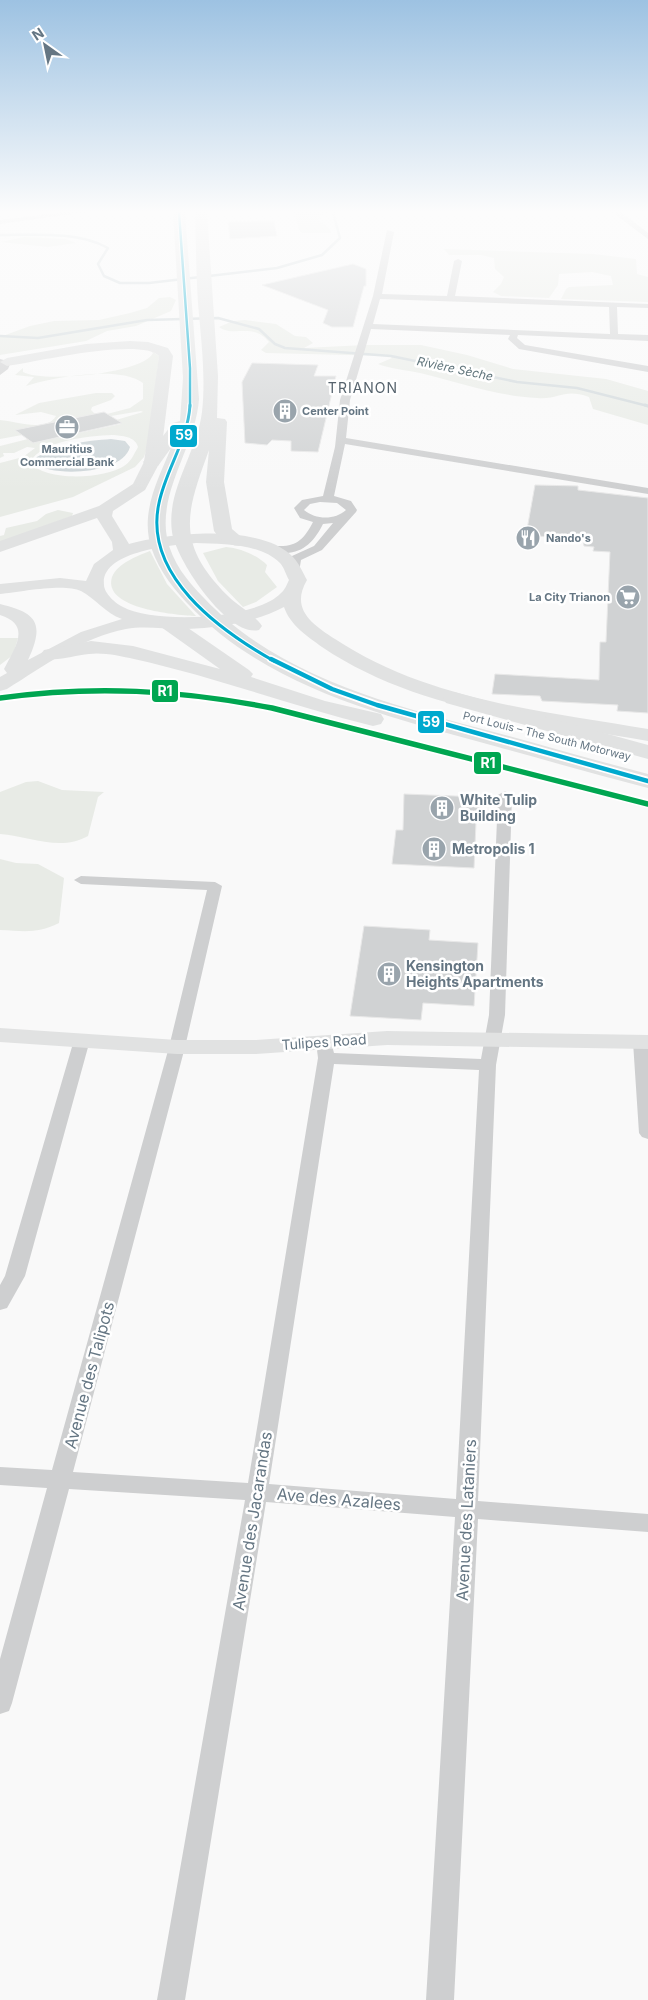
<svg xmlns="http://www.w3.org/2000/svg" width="648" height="2000" viewBox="0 0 648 2000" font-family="Inter,sans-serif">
	<rect width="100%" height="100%" fill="#f9f9f9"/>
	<path fill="#e8ebe6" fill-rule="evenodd" d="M294,212H330L320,216L319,220L330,229L331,233H302L299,230Z
		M24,237L65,239L76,243L48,247L1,242Z
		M444,249L593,254L636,259L637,274L648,277V302L561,299L566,289L569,287L613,285L611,276L592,272L559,274L558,285L549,298L501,296L493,292L501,284L504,277L495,269L494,258L481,255H449Z
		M170,297L176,300L171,311L136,326L107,331L86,341L0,355V337L30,326L54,321L99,320L130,313L147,308L159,298Z
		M245,320L276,324L295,336L306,337L313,343L304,348L365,345H421L467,355L513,369L606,379L648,391V425L593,409L589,397C563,388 560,400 537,398C497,396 458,382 420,373C406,370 391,369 378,364L392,358L389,356L266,353L261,350L269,342C253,322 234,338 219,327L233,321Z
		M147,348L159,356L149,442L144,457L135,467L73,497L0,517V463L23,457L35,448L27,447L14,453H3L4,456L0,458V446L28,439L33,443L121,424L116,420L143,412L141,411L111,416L107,414L130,408L143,399V383C120,365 53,377 26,386L34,377L15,375L23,368V372C42,383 143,374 153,353ZM112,435C122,436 135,436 138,447C134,454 131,462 124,466C105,479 44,482 30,462C43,440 89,436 112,435Z
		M96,393H112L115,396L111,400L92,407L91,410L95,414L16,430L22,435L0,439V420C15,421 46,433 56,416L41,412L15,415L39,403Z
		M58,510L73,513L72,516L0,542V536L4,535L6,528L37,521L46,514Z
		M226,547C240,548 257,555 267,565L265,572L277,587L256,602L243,607L218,581L203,553Z
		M150,551L167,584L196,616C177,615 102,609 112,577C118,563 137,556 150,551Z
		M0,638H18L13,655L0,665Z
		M38,781L62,790L104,792L98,797L88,836C60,852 29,836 0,834V792L26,782Z
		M0,859L16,863L38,864L64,878L59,923C37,934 24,931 0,930Z"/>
	<path fill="#ced6d9" d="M111,439L125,441L130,447C123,474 53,478 34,463V459C56,444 86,441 111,439Z"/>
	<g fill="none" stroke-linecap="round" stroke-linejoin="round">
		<path stroke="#ced6d9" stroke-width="2.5" d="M0,235C34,235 78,231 108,248L98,264L104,276L120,283H149L277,268L322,255L340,238L333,213L336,212
			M0,336L38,338L147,320L218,318L259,329L275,344L285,348L391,356L517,382L577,388L648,406"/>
		<path stroke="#ced6d9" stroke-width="3" d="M645,405L648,406"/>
	</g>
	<path fill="#d0d2d3" stroke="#e8e8e8" d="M274,221L277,236L230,239L228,222Z
		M353,264L366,269V286H364L353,327H332L323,323L328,310L262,285Z
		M252,363L318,365L314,376H336L318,452L291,451V441L272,440L267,445L245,443L242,382Z
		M104,412L122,423L33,443L15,430Z
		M535,485L578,486V490L648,498V713L617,711L618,705L542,701L540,696L492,694L495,674L599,680L600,642H606L610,552L593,551L594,547L584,546L583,540L526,535Z
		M404,794L480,797V822H476L474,868L392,864L396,830H403Z
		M364,926L430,930L429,940L478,943L474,1006L423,1003L421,1020L350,1016Z"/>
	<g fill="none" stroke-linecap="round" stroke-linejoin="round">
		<path fill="#cecfd0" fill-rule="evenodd" d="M65,212H87L0,224V220Z
			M612,212H621L648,233V239Z
			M387,230L394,232L382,294L447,296L454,261L458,259L462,261L455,296L648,304V308L617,307L618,334L648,335V341L518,335L517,338L525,345L648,366V372L519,349L508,339L510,335L371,329L350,400L346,438L648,488V494L345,444L334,496L351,501L357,510L356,512L322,550L301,560L299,572H291L289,570L292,556L314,546L333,523L323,524C309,552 292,558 261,550V546C266,544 271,546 277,546C297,547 304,539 313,522L300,518L294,508L302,500L323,496L335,447L340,400L373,296ZM380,299L609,307L610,334L373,324ZM320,502L337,503L346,510C335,520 316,520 304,510L310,504Z
			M0,359L11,362L8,369L0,375Z
			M505,791L512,795L505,1015L496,1065L478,1501L648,1514V1532L478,1519L454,2000H426L455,1517L266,1502L185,2000H157L245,1500L69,1489L12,1703L9,1711L0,1714V1659L47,1488L0,1485V1467L52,1470L169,1047L207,890L81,884L74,880L81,876L215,882L222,886L185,1047L73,1472L248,1483L318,1058L316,1042L318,1038H330L334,1053L481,1059L489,1015L498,795ZM334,1064L479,1070L456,1499L269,1484Z
			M82,1035L88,1036L90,1040L25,1276L7,1308L0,1310V1285L5,1276L74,1040L76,1036Z
			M641,1037L648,1040V1139L642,1137L639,1133L633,1042L635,1038Z"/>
		<path fill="#e1e2e2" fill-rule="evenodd" d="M0,1028L177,1040H256L387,1031L648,1035V1049L387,1045L256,1054H177L0,1042Z"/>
		<path fill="#e1e2e2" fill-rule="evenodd" d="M130,341L148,342L168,348L173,356L160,462L145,490L113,511L112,516L129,544C169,533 261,523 293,557C299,563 303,573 307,580C290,609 312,624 335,639C427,700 542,711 648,729V741C538,722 417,711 322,647C307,636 290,625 284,607C255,622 220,628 187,629C167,630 147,625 126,629C83,637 44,666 7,689L0,691V677L7,673L4,669C15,647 32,625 0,615V604C37,613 45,623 28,660L81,632L122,619C105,613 96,599 81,591C64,583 20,592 0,594V584L60,578L86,581L94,564L113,550L112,542L97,518L0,552V541L99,506L133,484L144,462L159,356C141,337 35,362 7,366L0,362L7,358L86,344ZM196,543C222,544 260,543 280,563C284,567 286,575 289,580C287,584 285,590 281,593C256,620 155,624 123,607C116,604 104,593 104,585C100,551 173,545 196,543Z"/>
		<path fill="#e1e2e2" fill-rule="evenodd" d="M173,212H185L199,399C196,446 158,490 167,538C172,562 187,581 204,598C282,681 404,708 509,736C556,749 602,762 648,774V788C598,775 548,761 498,747C389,717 267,689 187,603C170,585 154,563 149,539C143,507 159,477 171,448L158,466H146L143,462L173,423L180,421L183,378Z
			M195,212H207L218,376L217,418L225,419L227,422L224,482L232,529L246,541L244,545C232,548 221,541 214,531L206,482L209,450C186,513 175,543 228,596C238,606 254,614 262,626L259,630C228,638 176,560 172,532C166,490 197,453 202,412C206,376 201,339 198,303C196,272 196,242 195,212Z
			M168,617L175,619L249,670L253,674L251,677L325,701L381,714L384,719L381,724L373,726C292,706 215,677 134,659C121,656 102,652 89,654C74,655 58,662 44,658L41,654L44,650L91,641L133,646L220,669L161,627L158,623L161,619Z
			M454,692L648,745V759L446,703L443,698L446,693Z"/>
		<defs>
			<path id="bus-1-far2" d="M179,212L190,368V407"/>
			<path id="bus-1-far1" d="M190,405C188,440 166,469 159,503C143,575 219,630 274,661"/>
			<path id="bus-1" d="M271,659L332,689L377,705L648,781"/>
		</defs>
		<use href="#bus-1-far2" stroke="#fff" stroke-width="4.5"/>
		<use href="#bus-1-far1" stroke="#fff" stroke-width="5.5"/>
		<use href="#bus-1" stroke="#fff" stroke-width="8"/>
		<use href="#bus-1-far2" stroke="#00a9ce" stroke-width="2.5"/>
		<use href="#bus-1-far1" stroke="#00a9ce" stroke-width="3"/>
		<use href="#bus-1" stroke="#00a9ce" stroke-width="4.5"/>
		<defs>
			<path id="rail-1" d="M0,698C94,685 179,690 272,708L648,804"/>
		</defs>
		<use href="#rail-1" stroke="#fff" stroke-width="9"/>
		<use href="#rail-1" stroke="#00a651" stroke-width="5.5"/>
	</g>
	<linearGradient id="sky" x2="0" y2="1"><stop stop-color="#9dc2e2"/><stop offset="0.43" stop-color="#fcfcfc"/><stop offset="1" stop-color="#fcfcfc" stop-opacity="0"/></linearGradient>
	<rect width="648" height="492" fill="url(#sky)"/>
	<defs>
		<symbol id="building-disc" viewBox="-11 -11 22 22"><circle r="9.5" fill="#99a4ac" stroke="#fff"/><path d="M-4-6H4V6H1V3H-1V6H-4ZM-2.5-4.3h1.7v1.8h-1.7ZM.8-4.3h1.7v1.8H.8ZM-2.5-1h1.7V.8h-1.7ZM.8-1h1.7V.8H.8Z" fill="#fff"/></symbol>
		<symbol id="office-disc" viewBox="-11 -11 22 22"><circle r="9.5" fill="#99a4ac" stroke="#fff"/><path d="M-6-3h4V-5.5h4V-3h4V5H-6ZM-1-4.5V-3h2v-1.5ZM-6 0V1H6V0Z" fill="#fff"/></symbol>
		<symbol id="restaurant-disc" viewBox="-11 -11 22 22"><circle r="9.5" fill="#99a4ac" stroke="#fff"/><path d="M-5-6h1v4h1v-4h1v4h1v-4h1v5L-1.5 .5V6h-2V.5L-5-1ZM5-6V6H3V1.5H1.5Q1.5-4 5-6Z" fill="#fff"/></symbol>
		<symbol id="supermarket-disc" viewBox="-11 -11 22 22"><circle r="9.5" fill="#99a4ac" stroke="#fff"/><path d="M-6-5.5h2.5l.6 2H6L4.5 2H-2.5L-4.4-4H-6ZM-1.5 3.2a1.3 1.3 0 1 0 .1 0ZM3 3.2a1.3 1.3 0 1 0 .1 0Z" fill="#fff"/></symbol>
	</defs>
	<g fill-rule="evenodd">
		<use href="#building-disc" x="271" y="397" width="28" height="28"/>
		<use href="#office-disc" x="53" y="413" width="28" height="28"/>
		<use href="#restaurant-disc" x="514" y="524" width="28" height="28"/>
		<use href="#supermarket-disc" x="614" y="583" width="28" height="28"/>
		<use href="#building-disc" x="428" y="794" width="28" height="28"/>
		<use href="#building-disc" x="420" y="835" width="28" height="28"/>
		<use href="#building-disc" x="375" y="960" width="28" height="28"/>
	</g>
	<g text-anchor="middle" stroke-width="5" stroke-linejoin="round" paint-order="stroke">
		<g font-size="11" font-weight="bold" fill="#657683" stroke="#fff" text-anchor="start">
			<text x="302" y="415">Center Point</text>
			<text x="67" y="453" text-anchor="middle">Mauritius<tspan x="67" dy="13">Commercial Bank</tspan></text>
			<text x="546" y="542">Nando's</text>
			<text x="610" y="601" text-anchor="end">La City Trianon</text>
		</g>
		<g font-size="11" fill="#657683" stroke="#fff">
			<text transform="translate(547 736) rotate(14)" y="4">Port Louis – The South Motorway</text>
		</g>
		<g font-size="12" font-style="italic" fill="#60757c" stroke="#fff">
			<text transform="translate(455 369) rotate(12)" y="4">Rivière Sèche</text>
		</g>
		<g font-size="14" letter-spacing="1" fill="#57646e" stroke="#fff">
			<text x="363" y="393">TRIANON</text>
		</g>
		<g font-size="14" font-weight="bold" fill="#657683" stroke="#fff" text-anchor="start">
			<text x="460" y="805">White Tulip<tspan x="460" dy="16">Building</tspan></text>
			<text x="452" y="854">Metropolis 1</text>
			<text x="406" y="971">Kensington<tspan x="406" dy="16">Heights Apartments</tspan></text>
		</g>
		<g font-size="14" fill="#657683" stroke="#fff">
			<text transform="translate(324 1042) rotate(-4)" y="5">Tulipes Road</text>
		</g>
		<g font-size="16" fill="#657683" stroke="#fff">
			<text transform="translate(89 1375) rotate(-75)" y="6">Avenue des Talipots</text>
			<text transform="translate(339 1499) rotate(5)" y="6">Ave des Azalees</text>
			<text transform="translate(466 1520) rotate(-87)" y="6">Avenue des Lataniers</text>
			<text transform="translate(252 1521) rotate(-81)" y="6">Avenue des Jacarandas</text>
		</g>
	</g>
	<g stroke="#fff" stroke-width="2">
		<rect x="169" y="424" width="29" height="24" rx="5" fill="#00a9ce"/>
		<rect x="151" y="679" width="28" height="24" rx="5" fill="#00a651"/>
		<rect x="417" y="710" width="28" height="24" rx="5" fill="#00a9ce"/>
		<rect x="473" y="751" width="29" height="24" rx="5" fill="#00a651"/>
	</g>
	<g font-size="14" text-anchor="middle" font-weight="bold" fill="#fff">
		<text x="184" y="440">59</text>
		<text x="165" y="696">R1</text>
		<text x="431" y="727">59</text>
		<text x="488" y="768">R1</text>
	</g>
	<g transform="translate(45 45) rotate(327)" stroke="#ffffff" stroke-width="4" paint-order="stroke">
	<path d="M0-4L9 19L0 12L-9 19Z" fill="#657683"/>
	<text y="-8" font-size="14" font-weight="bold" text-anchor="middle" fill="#657683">N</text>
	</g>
</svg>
